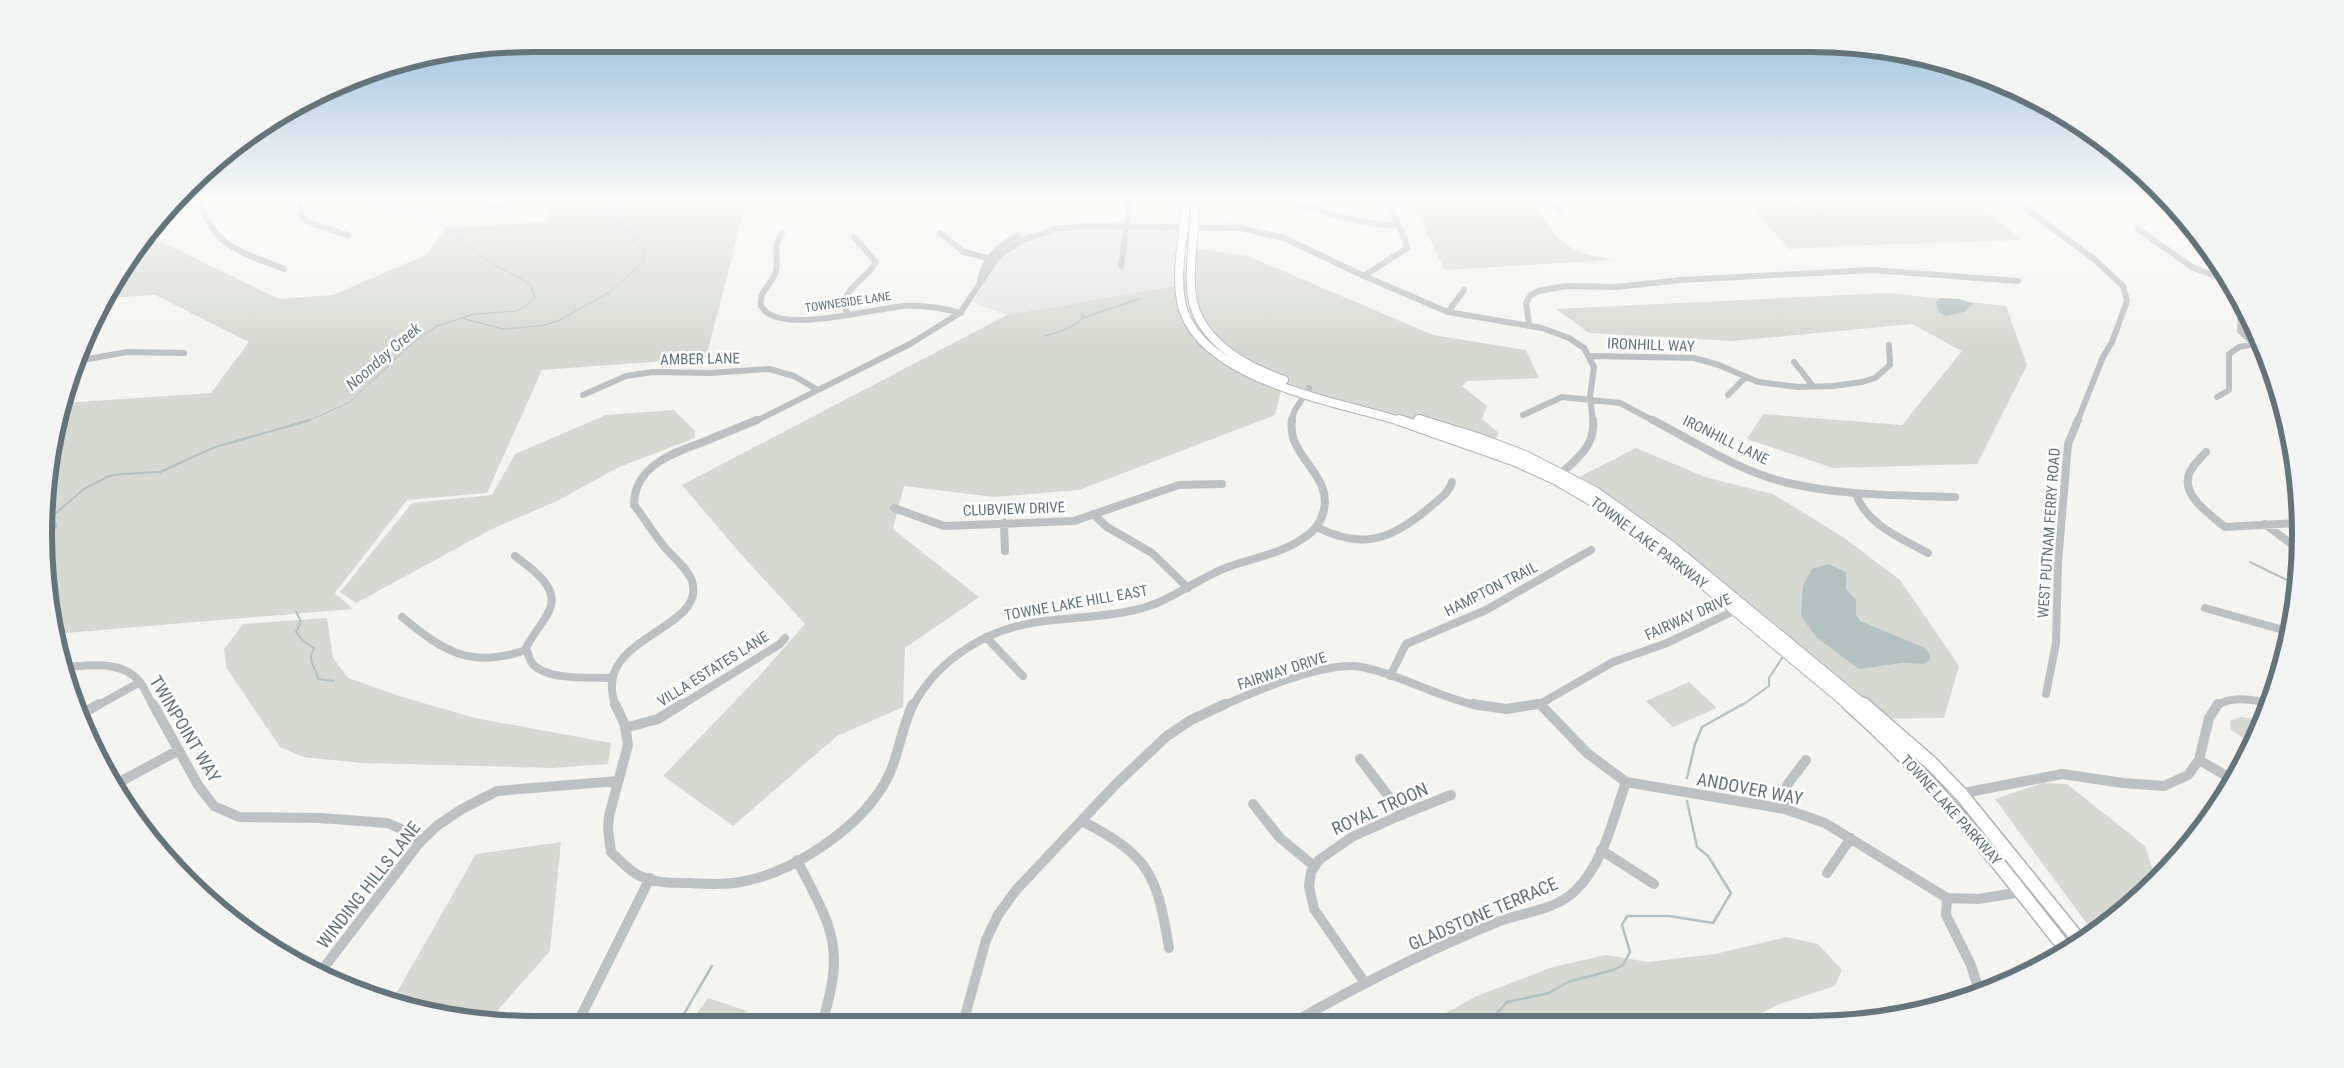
<svg xmlns="http://www.w3.org/2000/svg" width="2344" height="1068" viewBox="0 0 2344 1068" font-family="'Roboto Condensed',sans-serif">
	<rect width="100%" height="100%" fill="#f4f4f1"/>
	<path fill="#e5e5e5" d="M1195,228L1181,285L1007,315L973,302L982,287L988,267L1021,237L1067,230Z"/>
	<path fill="#d6d9d1" d="M556,199H926L744,209L706,358L542,370L487,493L407,500L335,593L353,609L54,634L44,534L53,439L64,403L211,393L249,342L155,295L105,298L146,238L155,239L279,299L333,295L428,254L445,228L544,222Z
		M1410,199H1525C1535,205 1541,216 1548,225C1566,251 1584,254 1614,260L1789,249L1745,199H1781L1819,210L1827,199H1877L1892,202L1895,199H1972L2022,240L1838,246L1445,270Z
		M1190,248L1248,256L1433,335L1526,350L1539,378L1468,381L1462,386L1487,406L1482,419L1499,433L1489,453L1282,387L1275,415L1079,490L994,497L904,486L893,529L979,597L905,648L903,707L837,736L733,826L663,776L761,674L805,624L739,552L682,485L1007,315L1181,285Z
		M1888,293L2006,306L2027,365L1977,464L1833,468L1747,439L1763,414L1902,425L1962,351L1912,324L1732,341L1589,333L1556,309Z
		M674,410L695,431V438L619,467L557,501L494,528L356,603L340,592L412,503L492,495L515,454L606,415Z
		M1636,448L1705,477L1773,494L1843,537L1900,580L1959,666L1944,718L1857,719L1761,632L1666,554L1566,484Z
		M327,618L333,658L348,678L399,696L475,718L611,743L608,764L553,768L362,763L303,757L280,747L226,667L224,649L243,624Z
		M1689,682L1717,708L1673,727L1646,701Z
		M2241,717L2263,720L2251,743L2231,730L2230,721Z
		M2043,783L2067,784L2145,846L2155,877L2109,923L2093,932L1995,799Z
		M561,842L550,951L489,1020L438,1015L392,1001L476,854Z
		M1786,937L1818,944L1842,970L1835,986L1780,1004L1746,1020L1431,1021L1477,996L1553,967L1606,955L1648,962L1715,954Z
		M708,998L747,1011L742,1024H689Z"/>
	<path fill="#b2c1c2" d="M1938,298L1960,299L1973,304L1964,312L1946,316L1939,312L1936,302L1940,299Z
		M1828,564L1846,572V589L1856,600V615L1860,621L1925,648L1930,654V660L1924,664L1901,663L1859,669L1816,637L1801,616L1803,586L1812,569Z"/>
	<g fill="none" stroke-linecap="round" stroke-linejoin="round">
		<path stroke="#b2c1c2" stroke-width="1" d="M462,318L502,329L541,326L558,321L610,292L643,262L645,251C632,243 633,237 624,228C610,215 595,221 620,199
			M1083,318L1142,298
			M1045,336C1059,331 1076,329 1084,315L1081,313
			M306,422L350,402L410,345L437,326L475,314L517,311L529,304L535,298L530,284L486,260L440,223L414,210L388,209L364,199"/>
		<path stroke="#b2c1c2" stroke-width="2" d="M44,533L56,527V523L50,518L84,489L109,476L123,474L160,472L215,447L310,420
			M2250,562L2295,584
			M296,611L301,622L296,632L303,641L314,648C306,662 316,666 318,679L334,681
			M1741,706L1769,686V678L1782,658"/>
		<path stroke="#b2c1c2" stroke-width="2.5" d="M1687,778L1695,744L1702,727L1743,704
			M1490,1021L1507,1002L1549,993L1568,982L1613,970L1623,965L1630,952L1622,925L1627,916H1669L1713,923L1731,893L1708,856L1697,847L1687,801
			M678,1024L712,966"/>
		<defs>
			<path id="secondary-far2" d="M1186,199C1185,232 1175,268 1181,301C1195,380 1340,402 1403,422
				M1195,199C1196,229 1189,258 1191,288C1194,338 1242,365 1284,380
				M1418,420L1424,422"/>
			<path id="secondary-far1" d="M1399,420L1513,460L1555,479L1603,507L1670,556L1850,706
				M1419,420L1480,439L1525,456L1595,492L1672,547L1865,706"/>
			<path id="secondary" d="M1849,704C1932,777 1998,862 2065,948
				M1863,704L1931,763L1961,794L2079,940"/>
		</defs>
		<use href="#secondary-far2" stroke="#acb4b6" stroke-width="10"/>
		<use href="#secondary-far1" stroke="#acb4b6" stroke-width="12"/>
		<use href="#secondary" stroke="#acb4b6" stroke-width="16"/>
		<path stroke="#bcc1c3" stroke-width="6" d="M198,199C215,248 239,251 284,269
			M299,199L301,215L307,222L348,235
			M483,199L490,205L500,207
			M1274,199C1316,205 1356,227 1399,225
			M1544,199L1559,210
			M2013,199L2094,259L2123,286L2127,301L2112,342L2103,357L2077,422
			M167,209L199,204
			M1230,226L1284,238L1364,276L1448,312L1542,328L1569,338L1584,348L1594,367L1590,397L1593,422
			M2138,229L2192,267L2228,281
			M782,233C772,247 779,256 776,271C773,284 758,291 761,306C763,308 766,313 769,314C796,330 872,309 904,306C923,305 942,308 961,313
			M940,233L964,252L991,259
			M1121,266L1129,210L1125,199
			M1364,276L1407,248L1405,239L1386,199
			M980,281C984,258 998,246 1018,236
			M2239,301L2241,309L2240,331L2251,341L2263,347
			M1448,312L1464,290
			M848,314C835,291 867,280 876,262L854,237
			M1529,324L1526,303L1531,295L1539,291L1565,286L1616,287L1681,280L1872,270L2018,281
			M92,325H94
			M1590,356L1694,358L1719,365L1758,382L1798,387L1833,386L1862,382L1875,378L1890,365L1889,345
			M77,361L127,352L184,353
			M1794,362L1813,386
			M583,395L626,376L653,372L710,373L769,369L794,376L818,390
			M1728,395L1746,377
			M2217,397L2229,390V354L2239,347L2255,344
			M1523,415L1562,397L1620,403L1656,422
			M754,422L910,344L960,313L999,255L1023,240L1055,229L1085,226L1234,228
			M1291,422L1295,410L1309,388"/>
		<path stroke="#bcc1c3" stroke-width="8" d="M1653,420C1696,443 1741,472 1788,483C1843,496 1899,495 1955,497
			M2206,452C2200,459 2192,465 2189,474C2181,496 2211,515 2225,527L2299,523
			M1557,477C1574,461 1596,447 1593,420
			M1856,494C1867,525 1901,538 1928,553
			M894,508L944,526L1074,521L1179,485L1222,484
			M1093,514L1107,527L1152,553L1188,588
			M1004,523L1005,551
			M2265,524L2299,550
			M1316,527C1363,550 1391,540 1429,508C1438,500 1449,493 1452,482
			M515,556C531,568 561,588 549,611C543,624 532,635 526,648C528,653 529,659 532,663C546,681 591,677 612,678
			M2205,608L2290,632
			M402,617C444,652 472,669 526,650
			M986,637L1023,676
			M63,667C88,666 122,659 140,682C145,689 149,698 153,706
			M1390,676L1406,644L1486,610L1591,550
			M2046,694L2056,643L2058,562L2068,444L2078,420
			M1540,704L1542,706
			M97,706L140,682
			M616,706C588,637 708,631 692,581C687,568 677,561 668,551C655,537 646,520 634,505C634,466 673,453 703,442C721,435 739,427 757,420
			M680,706L780,644L785,638
			M913,706C939,657 990,627 1045,621C1075,617 1106,617 1135,610C1169,603 1196,579 1228,567C1253,558 1280,554 1302,539C1312,533 1320,525 1323,513C1335,475 1286,457 1292,420
			M1222,706C1256,691 1327,660 1362,667C1402,675 1439,698 1479,706
			M1533,706L1540,704L1613,662L1667,643L1738,609
			M2217,706C2230,695 2254,700 2269,703"/>
		<path stroke="#bcc1c3" stroke-width="10" d="M153,704L198,785L214,806L239,817L320,818L387,823L404,830L420,842
			M615,704L625,725L628,745L609,816L608,829L611,852C620,860 629,871 640,876C655,883 672,883 689,883C708,884 727,885 745,881C793,872 855,830 881,789C898,764 900,731 913,704
			M1473,704L1506,709L1538,704
			M1540,704L1587,753L1626,782L1785,809L1825,823L1947,898L1978,899L2022,892
			M80,715L99,704
			M625,728L658,719L682,704
			M1360,759L1403,815
			M2199,760L2230,778
			M114,785L179,750
			M1943,797L2062,774L2123,783L2164,786L2188,775L2199,760L2209,718L2218,704
			M1253,804L1280,838L1314,866
			M1785,809L1787,785L1806,760
			M1082,821C1150,856 1157,875 1169,948
			M1601,850L1654,884
			M797,860C832,929 846,945 822,1023
			M1827,873L1851,838
			M1947,898L1946,915L1970,963L1980,992
			M319,974L420,842L438,825L462,809L497,791L618,781
			M1365,983L1314,909L1309,886L1311,872L1319,860L1352,837L1396,817L1451,795
			M1294,1022C1359,985 1426,951 1495,923C1521,912 1553,912 1575,891C1604,863 1613,819 1626,782
			M963,1023L986,940L998,915L1016,890L1116,784L1167,736L1191,720L1225,704
			M577,1024L650,878"/>
		<use href="#secondary-far2" stroke="#fff" stroke-width="8"/>
		<use href="#secondary-far1" stroke="#fff" stroke-width="10"/>
		<use href="#secondary" stroke="#fff" stroke-width="13"/>
	</g>
	<linearGradient id="sky" x2="0" y2="1"><stop stop-color="#92b9d9"/><stop offset="0.57" stop-color="#fafaf9"/><stop offset="1" stop-color="#fafaf9" stop-opacity="0"/></linearGradient>
	<rect width="2344" height="348" fill="url(#sky)"/>
	<g text-anchor="middle" stroke-width="5" stroke-linejoin="round" paint-order="stroke">
		<g font-size="12" fill="#63757a" stroke="#fff">
			<text transform="translate(848 302) rotate(-8)" y="4">TOWNESIDE LANE</text>
		</g>
		<g font-size="15" fill="#63757a" stroke="#fff">
			<text transform="translate(1651 345) rotate(2)" y="5">IRONHILL WAY</text>
			<text transform="translate(700 359) rotate(-1)" y="5">AMBER LANE</text>
			<text transform="translate(1726 440) rotate(26)" y="5">IRONHILL LANE</text>
			<text transform="translate(1014 509) rotate(-2)" y="5">CLUBVIEW DRIVE</text>
			<text transform="translate(2049 533) rotate(-86)" y="5">WEST PUTNAM FERRY ROAD</text>
			<text transform="translate(1649 543) rotate(37)" y="5">TOWNE LAKE PARKWAY</text>
			<text transform="translate(1491 589) rotate(-27)" y="5">HAMPTON TRAIL</text>
			<text transform="translate(1076 603) rotate(-10)" y="5">TOWNE LAKE HILL EAST</text>
			<text transform="translate(1688 617) rotate(-24)" y="5">FAIRWAY DRIVE</text>
			<text transform="translate(713 669) rotate(-32)" y="5">VILLA ESTATES LANE</text>
			<text transform="translate(1282 671) rotate(-18)" y="5">FAIRWAY DRIVE</text>
			<text transform="translate(1951 810) rotate(48)" y="5">TOWNE LAKE PARKWAY</text>
		</g>
		<g font-size="16" font-style="italic" fill="#637b7c" stroke="#fff">
			<text transform="translate(383 356) rotate(-41)" y="6">Noonday Creek</text>
		</g>
		<g font-size="18" fill="#63757a" stroke="#fff">
			<text transform="translate(185 729) rotate(59)" y="6">TWINPOINT WAY</text>
			<text transform="translate(1750 789) rotate(11)" y="6">ANDOVER WAY</text>
			<text transform="translate(1380 809) rotate(-24)" y="6">ROYAL TROON</text>
			<text transform="translate(369 885) rotate(-52)" y="6">WINDING HILLS LANE</text>
			<text transform="translate(1483 914) rotate(-23)" y="6">GLADSTONE TERRACE</text>
		</g>
	</g>
	<path d="M0 0H2344V1068H0ZM534 52H1810A482 482 0 0 1 2292 534V534A482 482 0 0 1 1810 1016H534A482 482 0 0 1 52 534V534A482 482 0 0 1 534 52Z" fill="#f3f4f4" fill-rule="evenodd"/>
	<path fill="none" stroke="#63757a" stroke-width="6" d="M534 52H1810A482 482 0 0 1 2292 534V534A482 482 0 0 1 1810 1016H534A482 482 0 0 1 52 534V534A482 482 0 0 1 534 52Z"/>
</svg>
